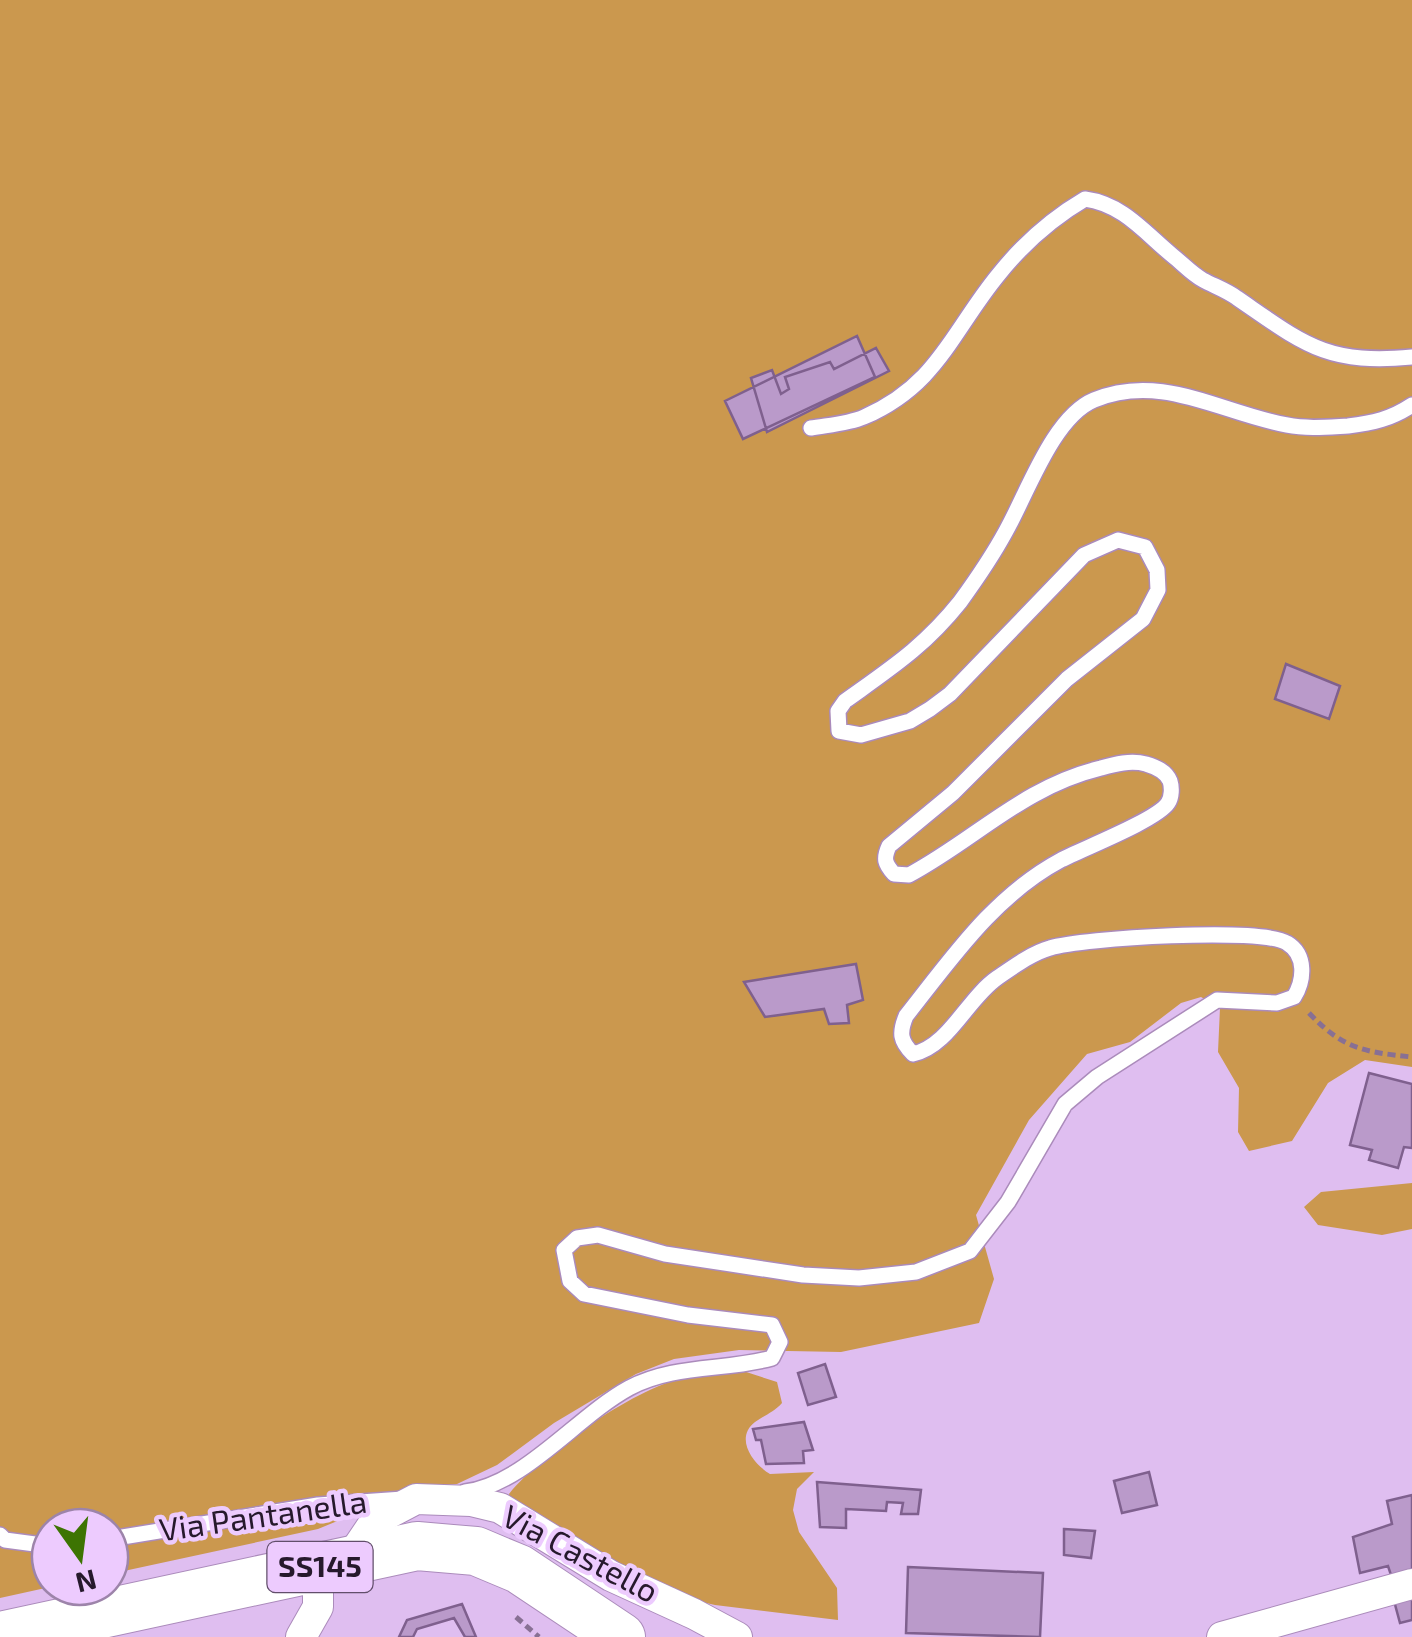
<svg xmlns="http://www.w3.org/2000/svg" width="1412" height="1637" viewBox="0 0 1412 1637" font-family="'Exo 2',sans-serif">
	<rect width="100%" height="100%" fill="#dfbef0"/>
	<path fill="#cb984e" d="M0,0H1412V1067L1365,1060L1328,1083L1292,1141L1249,1151L1238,1132L1239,1088L1218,1052L1220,1008L1201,997L1181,1003L1130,1042L1087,1054L1029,1120L976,1215L994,1279L979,1323L841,1352L739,1350L674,1359L636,1374L554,1423L497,1465L457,1484L420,1487L318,1529L110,1574V1527H50V1587L0,1598Z
		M1412,1183V1229L1382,1235L1318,1225L1304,1207L1321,1192Z
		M740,1370L777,1382L782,1403C774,1412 765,1415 755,1422C734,1438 753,1464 770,1474L814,1472L797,1489L793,1510L799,1532L837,1588L838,1620L715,1605L646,1589L511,1501L509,1494C545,1450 637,1386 693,1375C708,1371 725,1371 740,1370Z"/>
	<path fill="#ba9aca" stroke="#7f608e" stroke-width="2.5" d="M857,336L875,377L743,439L725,401Z
		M876,348L889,371L767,432L751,378L772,370L781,394L789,389L785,377L830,362L834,369Z
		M1286,664L1340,686L1329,719L1275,699Z
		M856,964L863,1000L847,1005L849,1023L829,1024L824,1009L765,1017L744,982Z
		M1369,1073L1412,1084V1148L1404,1147L1398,1168L1369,1160L1372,1150L1350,1145Z
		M825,1364L836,1397L808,1405L798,1373Z
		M804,1422L813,1450L803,1451L804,1463L766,1464L761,1440H756L753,1429Z
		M1149,1472L1157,1505L1122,1513L1114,1481Z
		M817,1482L921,1490L918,1514H901L903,1503L887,1502L886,1511L846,1509V1528L820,1527Z
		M1412,1495V1572L1392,1578L1388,1566L1360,1573L1353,1537L1392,1524L1387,1501Z
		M1064,1529L1095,1531L1091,1558L1064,1555Z
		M908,1567L1043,1573L1040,1637L906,1633Z
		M1412,1591V1620L1400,1623L1393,1597Z
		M462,1604L476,1637H465L454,1618L417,1629L413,1637H399L407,1620Z"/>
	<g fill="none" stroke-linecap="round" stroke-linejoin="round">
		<defs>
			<path id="lane" d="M811,428C828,425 848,424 864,417C938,385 952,331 999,274C1024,243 1051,219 1085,199C1123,204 1145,233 1173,256C1183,264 1192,274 1203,280C1214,286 1226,290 1237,298C1304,344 1326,365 1412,357
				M465,1492C525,1484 576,1417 629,1388C674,1364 725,1371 772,1358L780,1342L772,1325L688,1315L584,1294L570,1281L564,1250L577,1238L598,1235L665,1254L803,1275L859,1278L916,1272L970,1251L1008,1202L1065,1104L1097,1077L1217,1000L1277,1003L1294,997C1304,981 1307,955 1287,943C1262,927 1082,938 1050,948C1032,953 1013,967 997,978C967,999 949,1046 913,1054C900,1041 899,1033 906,1016C952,958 994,896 1061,860C1082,849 1157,820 1168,803C1172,797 1172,787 1170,781C1166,771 1156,767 1146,764C1131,760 1115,764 1101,768C1023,787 976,839 909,875L894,874C885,864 883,859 889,846L953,793L1067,679L1143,619L1158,590L1157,570L1145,547L1118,540L1084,555L950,694L930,709L910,721L861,735L839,731L838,711L845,701C891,668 924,647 960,602C976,580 993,555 1006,531C1027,494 1053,417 1094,400C1161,372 1221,413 1287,425C1307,429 1328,427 1348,426C1373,423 1391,419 1412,405
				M0,1535L5,1540L50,1546
				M110,1539L318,1505L403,1499"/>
			<path id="street" d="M349,1560L376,1520L416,1499L471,1501L500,1508L611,1576L694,1614L737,1637
				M301,1637L318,1607V1567
				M1222,1637L1412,1584"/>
			<path id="primary" d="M0,1636L417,1546L476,1551L519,1569L621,1637"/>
		</defs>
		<use href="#lane" stroke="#ab8bbb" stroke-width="18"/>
		<use href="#street" stroke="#ab8bbb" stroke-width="32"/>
		<use href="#primary" stroke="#ab8bbb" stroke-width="50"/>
		<path stroke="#887094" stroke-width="5" stroke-dasharray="8 5" stroke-linecap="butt" d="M1309,1013C1343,1049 1364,1052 1412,1057
			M516,1617L539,1637"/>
		<use href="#lane" stroke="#fff" stroke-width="15"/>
		<use href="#street" stroke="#fff" stroke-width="30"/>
		<use href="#primary" stroke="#fff" stroke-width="48"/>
	</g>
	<g text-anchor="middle" stroke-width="9" stroke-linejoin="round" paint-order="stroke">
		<rect fill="#edcbfe" stroke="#624e6b" stroke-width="2.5" x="267.5" y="1542" width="105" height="50" rx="8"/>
		<g font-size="30" font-weight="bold" fill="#26192c">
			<text x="320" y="1577">SS145</text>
		</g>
		<g font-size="32" fill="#26192c" stroke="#edcbfe">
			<text transform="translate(263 1516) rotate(-8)" y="11">Via Pantanella</text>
			<text transform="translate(580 1554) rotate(28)" y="11">Via Castello</text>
		</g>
	</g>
	<g transform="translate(80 1557) rotate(166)"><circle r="48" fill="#edcbfe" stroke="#9d84aa" stroke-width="2.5"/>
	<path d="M0-8L18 38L0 25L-18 38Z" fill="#3d7402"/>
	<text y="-15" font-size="28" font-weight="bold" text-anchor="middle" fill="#26192c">N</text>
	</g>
</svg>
